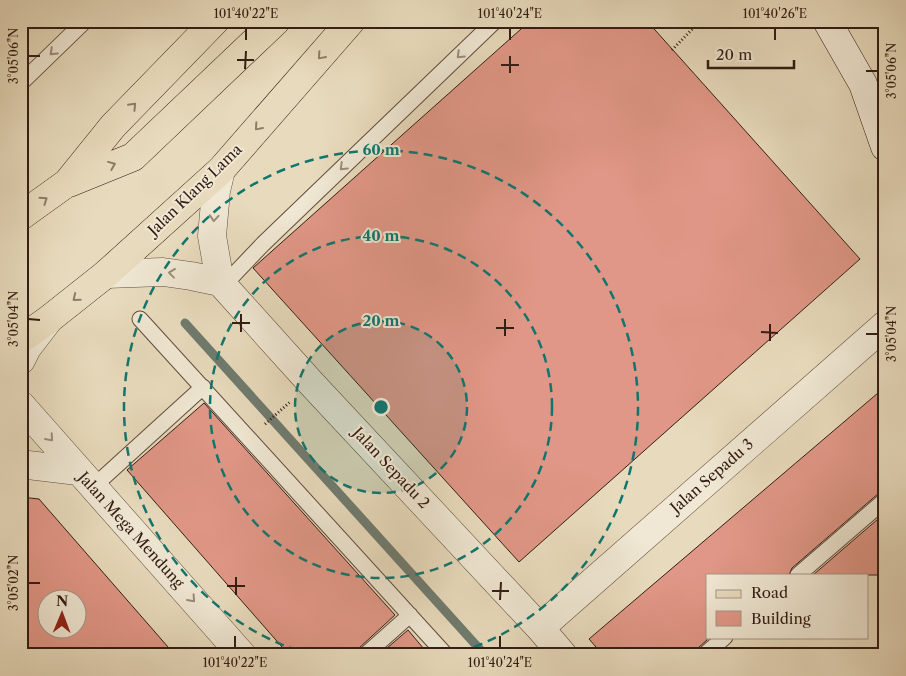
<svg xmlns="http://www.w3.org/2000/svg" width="906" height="676" viewBox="0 0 906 676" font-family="'Libre Caslon Text',serif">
	<rect width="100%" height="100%" fill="#e8dbbd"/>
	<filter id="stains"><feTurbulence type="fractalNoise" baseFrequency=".004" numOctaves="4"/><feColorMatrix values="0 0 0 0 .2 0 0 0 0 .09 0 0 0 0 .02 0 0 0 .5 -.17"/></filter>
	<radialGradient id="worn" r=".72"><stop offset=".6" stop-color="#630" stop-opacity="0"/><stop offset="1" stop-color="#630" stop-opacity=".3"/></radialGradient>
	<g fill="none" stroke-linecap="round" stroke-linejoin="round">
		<path stroke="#6f7b6f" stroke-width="9" d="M185,323L485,655"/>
	</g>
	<path fill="#e19787" stroke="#321c13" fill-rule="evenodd" d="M530,21H647L860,259L519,562L253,268Z
		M885,387V491L879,493L792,568L789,575H707V640L698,648L695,655H603L589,639Z
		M204,403L395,615L359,648L356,655H289L127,470Z
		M21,497L39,499L175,655H21ZM48,598H78V628H48Z
		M885,513V575H813Z
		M408,630L429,655H379Z"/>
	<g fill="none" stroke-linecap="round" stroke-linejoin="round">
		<defs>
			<path id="lane" d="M21,83L85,21
				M223,286L263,244L495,21
				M140,319L446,655
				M93,487L203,387
				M798,575L885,500
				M365,655L410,615
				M704,655L725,637"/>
			<path id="street" d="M221,170L216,191L212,236L220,282L311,383L540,628L563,655
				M106,274L163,272L191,276L220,282
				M21,360L27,348L47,322
				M21,405L242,655
				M21,466L28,465L78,471
				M540,628L885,325"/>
			<path id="secondary" d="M827,21L863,84L885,147"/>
			<path id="primary" d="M69,183L133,157L276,21
				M21,216L67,183L113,126L215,21
				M21,339L48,320L106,274L221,170L351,21"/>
		</defs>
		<use href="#lane" stroke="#604c3e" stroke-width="17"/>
		<use href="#street" stroke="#604c3e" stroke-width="29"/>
		<use href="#secondary" stroke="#321c13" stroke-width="29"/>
		<use href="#primary" stroke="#321c13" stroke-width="29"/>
		<path stroke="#321c13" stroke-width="3" stroke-dasharray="1 2.5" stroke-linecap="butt" d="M672,50L700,21
			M265,424L290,402"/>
		<use href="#lane" stroke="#f0e8d4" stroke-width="15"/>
		<use href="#street" stroke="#f0e8d4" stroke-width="28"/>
		<use href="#secondary" stroke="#f0e8d4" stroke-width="28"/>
		<use href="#primary" stroke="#e8dbbd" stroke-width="28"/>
	</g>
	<defs><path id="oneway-chevron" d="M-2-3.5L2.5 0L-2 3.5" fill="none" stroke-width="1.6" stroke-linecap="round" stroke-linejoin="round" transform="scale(1.25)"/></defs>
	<g stroke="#9a8c7d">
		<use href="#oneway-chevron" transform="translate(53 52) rotate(136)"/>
		<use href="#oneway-chevron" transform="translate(460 55) rotate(136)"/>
		<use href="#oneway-chevron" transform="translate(343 167) rotate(136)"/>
		<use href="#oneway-chevron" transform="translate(214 218) rotate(94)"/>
		<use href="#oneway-chevron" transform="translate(172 273) rotate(-173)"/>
		<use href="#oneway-chevron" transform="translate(50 438) rotate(49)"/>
		<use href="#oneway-chevron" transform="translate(192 599) rotate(48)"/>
	</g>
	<g stroke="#8d7c68">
		<use href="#oneway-chevron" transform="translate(321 56) rotate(131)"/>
		<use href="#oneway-chevron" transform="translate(133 106) rotate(-46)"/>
		<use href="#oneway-chevron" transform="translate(258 127) rotate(131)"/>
		<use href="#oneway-chevron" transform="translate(112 165) rotate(-22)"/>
		<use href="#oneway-chevron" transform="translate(44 200) rotate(-35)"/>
		<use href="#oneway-chevron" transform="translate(76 298) rotate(141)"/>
	</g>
	<path fill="none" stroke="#321c13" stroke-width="2" d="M246,40V28M510,40V28M775,40V28M28,56H40M237,60H254M501,65H519M245,69L246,51M866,71H878M510,73V56M28,319L40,320M232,323H250M496,328H514M241,332V314M761,332L778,333M866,334H878M505,336V319M770,341V324M28,583H40M227,586H245M492,591H509M236,595V577M500,600L501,582M235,648V636M500,648V636"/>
	<circle cx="381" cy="407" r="86" fill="#0f766e" fill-opacity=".12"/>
	<g fill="none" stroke="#0f766e" stroke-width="2.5" stroke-dasharray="9 6">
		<circle cx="381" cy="407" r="86"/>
		<circle cx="381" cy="407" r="171"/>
		<path d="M312 655A257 257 0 1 1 450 655"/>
	</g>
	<g text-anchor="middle" stroke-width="4" stroke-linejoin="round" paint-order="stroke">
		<g font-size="15" fill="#321c13" stroke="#f0e8d4">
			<text transform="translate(195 190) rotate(-44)" y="5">Jalan Klang Lama</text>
			<text transform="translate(391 468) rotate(47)" y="5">Jalan Sepadu 2</text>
			<text transform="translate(712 476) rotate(-41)" y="5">Jalan Sepadu 3</text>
			<text transform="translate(131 530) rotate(48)" y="5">Jalan Mega Mendung</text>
		</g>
	</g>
	<circle cx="381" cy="407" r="8" fill="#0f766e" stroke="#f0e8d4" stroke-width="2.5"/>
	<g font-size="15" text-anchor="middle" font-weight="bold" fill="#0f766e" stroke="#f0e8d4" stroke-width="4" stroke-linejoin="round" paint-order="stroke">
		<text x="381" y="155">60 m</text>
		<text x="381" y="241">40 m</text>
		<text x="381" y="326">20 m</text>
	</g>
	<rect width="906" height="676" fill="none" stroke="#e8dbbd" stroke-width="55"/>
	<rect x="706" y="574" width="162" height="65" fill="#f0e8d4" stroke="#a49687"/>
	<rect x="716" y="590" width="25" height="8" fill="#e8dbbd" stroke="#a49687"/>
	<text x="751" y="598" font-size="15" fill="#321c13">Road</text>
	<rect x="716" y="611" width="25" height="15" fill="#e19787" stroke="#a49687"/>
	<text x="751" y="624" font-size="15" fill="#321c13">Building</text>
	<g transform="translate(62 614) rotate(1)"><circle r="24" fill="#f0e8d4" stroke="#a49687"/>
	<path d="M0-4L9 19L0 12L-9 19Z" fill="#8f2418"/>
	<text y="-8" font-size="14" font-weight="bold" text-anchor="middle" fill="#321c13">N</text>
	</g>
	<path d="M708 60v8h86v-8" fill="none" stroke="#321c13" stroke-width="2.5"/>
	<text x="716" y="60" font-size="15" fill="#321c13" stroke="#f0e8d4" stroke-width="4" paint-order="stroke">20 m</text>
	<rect x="28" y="28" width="850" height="620" fill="none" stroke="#321c13" stroke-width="2"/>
	<g font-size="12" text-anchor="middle" fill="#321c13">
		<text x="246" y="18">101°40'22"E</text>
		<text x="510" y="18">101°40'24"E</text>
		<text x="775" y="18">101°40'26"E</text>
		<text transform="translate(14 56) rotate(-90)" y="4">3°05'06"N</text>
		<text transform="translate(892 71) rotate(-90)" y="4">3°05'06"N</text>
		<text transform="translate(14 319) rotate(-90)" y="4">3°05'04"N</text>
		<text transform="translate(892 334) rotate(-90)" y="4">3°05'04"N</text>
		<text transform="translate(14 583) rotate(-90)" y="4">3°05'02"N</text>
		<text x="235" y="667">101°40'22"E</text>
		<text x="500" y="667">101°40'24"E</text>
	</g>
	<rect width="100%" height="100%" filter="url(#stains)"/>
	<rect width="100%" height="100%" fill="url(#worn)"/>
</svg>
